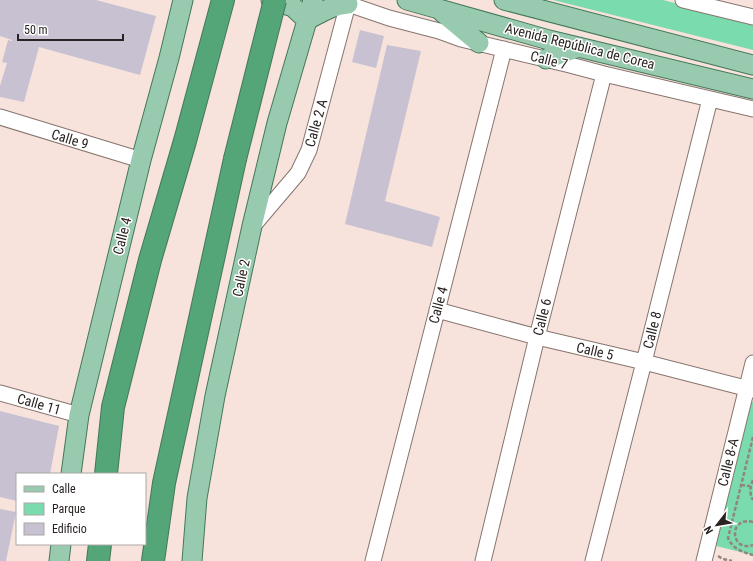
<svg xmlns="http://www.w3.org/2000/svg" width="753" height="561" viewBox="0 0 753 561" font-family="'Roboto Condensed',sans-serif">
	<rect width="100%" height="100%" fill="#f7e3dc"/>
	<path fill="#7adcae" d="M553,0H663L753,23V50Z
		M751,401L753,402V555L716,546Z"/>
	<path fill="#c8c1d2" d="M0,0H96L156,16L140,75L39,47L24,102L0,97V86L7,63L2,62L8,40L12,41V40L0,36Z
		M360,30L384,36L376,68L352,62Z
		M387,45L421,51L385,201L440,217L432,247L345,224Z
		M0,411L59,426L50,474H17V501L0,497Z
		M0,509L16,512L6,561H0Z"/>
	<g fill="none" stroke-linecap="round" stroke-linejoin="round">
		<defs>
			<path id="minor" d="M683,0L753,17
				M0,117L141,160
				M253,226L298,173L309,150L348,4L389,18L439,31L461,39L570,65L604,74L753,109
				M437,310L537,337L644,362L753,390
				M0,393L79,415
				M373,561L504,49
				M483,561L537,337L604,74
				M593,561L644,362L710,99
				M704,561L753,363"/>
			<path id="major" d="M271,0L293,7L307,20C321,13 332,5 348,4
				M407,0L549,40L753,89
				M504,0L753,65
				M442,12L479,43
				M546,59L579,47
				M71,474L79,415L141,160L169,58L183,0
				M59,561L61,544
				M192,561L197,498L215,396L252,226L277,123L313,0"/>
			<path id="highway" d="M106,474L113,407L150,260L185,141L223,0
				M98,561L100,544
				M153,561L164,483L235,159"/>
		</defs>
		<use href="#minor" stroke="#87756f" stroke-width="17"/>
		<use href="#major" stroke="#45785a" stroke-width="21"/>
		<use href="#highway" stroke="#45785a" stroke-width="24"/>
		<path stroke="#928480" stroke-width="2.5" stroke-dasharray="4 2" stroke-linecap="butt" d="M753,437L728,538C733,549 742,552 753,555
			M753,480C750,487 749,493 753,500
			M741,485L750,486
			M753,522C728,515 730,553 753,545
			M718,556L723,559L732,561"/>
		<use href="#minor" stroke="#fff" stroke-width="15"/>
		<use href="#major" stroke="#98caaf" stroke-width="19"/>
		<use href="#highway" stroke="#54a679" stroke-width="22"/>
		<defs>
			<path id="highway-bridge" d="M235,159L275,0"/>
		</defs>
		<use href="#highway-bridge" stroke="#45785a" stroke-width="24" stroke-linecap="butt"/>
		<use href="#highway-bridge" stroke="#54a679" stroke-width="22"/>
	</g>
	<g text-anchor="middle" stroke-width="3" stroke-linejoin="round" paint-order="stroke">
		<g font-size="14" fill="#2a2321" stroke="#fff">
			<text transform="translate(580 46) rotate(14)" y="5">Avenida República de Corea</text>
			<text transform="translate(549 60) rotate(14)" y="5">Calle 7</text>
			<text transform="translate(316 123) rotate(-74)" y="5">Calle 2 A</text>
			<text transform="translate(70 139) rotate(17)" y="5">Calle 9</text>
			<text transform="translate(122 236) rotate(-76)" y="5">Calle 4</text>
			<text transform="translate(241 278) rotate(-78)" y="5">Calle 2</text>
			<text transform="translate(438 305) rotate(-75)" y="5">Calle 4</text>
			<text transform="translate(542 317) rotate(-76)" y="5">Calle 6</text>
			<text transform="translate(652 330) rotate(-76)" y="5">Calle 8</text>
			<text transform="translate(595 351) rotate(13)" y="5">Calle 5</text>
			<text transform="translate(39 404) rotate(16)" y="5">Calle 11</text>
			<text transform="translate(728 462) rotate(-76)" y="5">Calle 8-A</text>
		</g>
	</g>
	<rect x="16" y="473" width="130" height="72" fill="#ffffff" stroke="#aaa7a6"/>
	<rect x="24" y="486" width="20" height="6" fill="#98caaf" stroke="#aaa7a6"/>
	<text x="52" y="493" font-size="12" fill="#2a2321">Calle</text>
	<rect x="24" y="503" width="20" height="12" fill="#7adcae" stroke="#aaa7a6"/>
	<text x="52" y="513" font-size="12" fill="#2a2321">Parque</text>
	<rect x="24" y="523" width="20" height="12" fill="#c8c1d2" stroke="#aaa7a6"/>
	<text x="52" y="533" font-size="12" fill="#2a2321">Edificio</text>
	<g transform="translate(717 525) rotate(239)" stroke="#ffffff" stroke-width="3" paint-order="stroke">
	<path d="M0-3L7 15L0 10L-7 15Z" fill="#2a2321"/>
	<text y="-6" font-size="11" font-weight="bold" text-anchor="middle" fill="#2a2321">N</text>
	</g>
	<path d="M18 34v6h105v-6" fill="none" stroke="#2a2321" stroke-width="2"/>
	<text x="24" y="34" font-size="12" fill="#2a2321" stroke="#ffffff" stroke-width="3" paint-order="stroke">50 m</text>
</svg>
